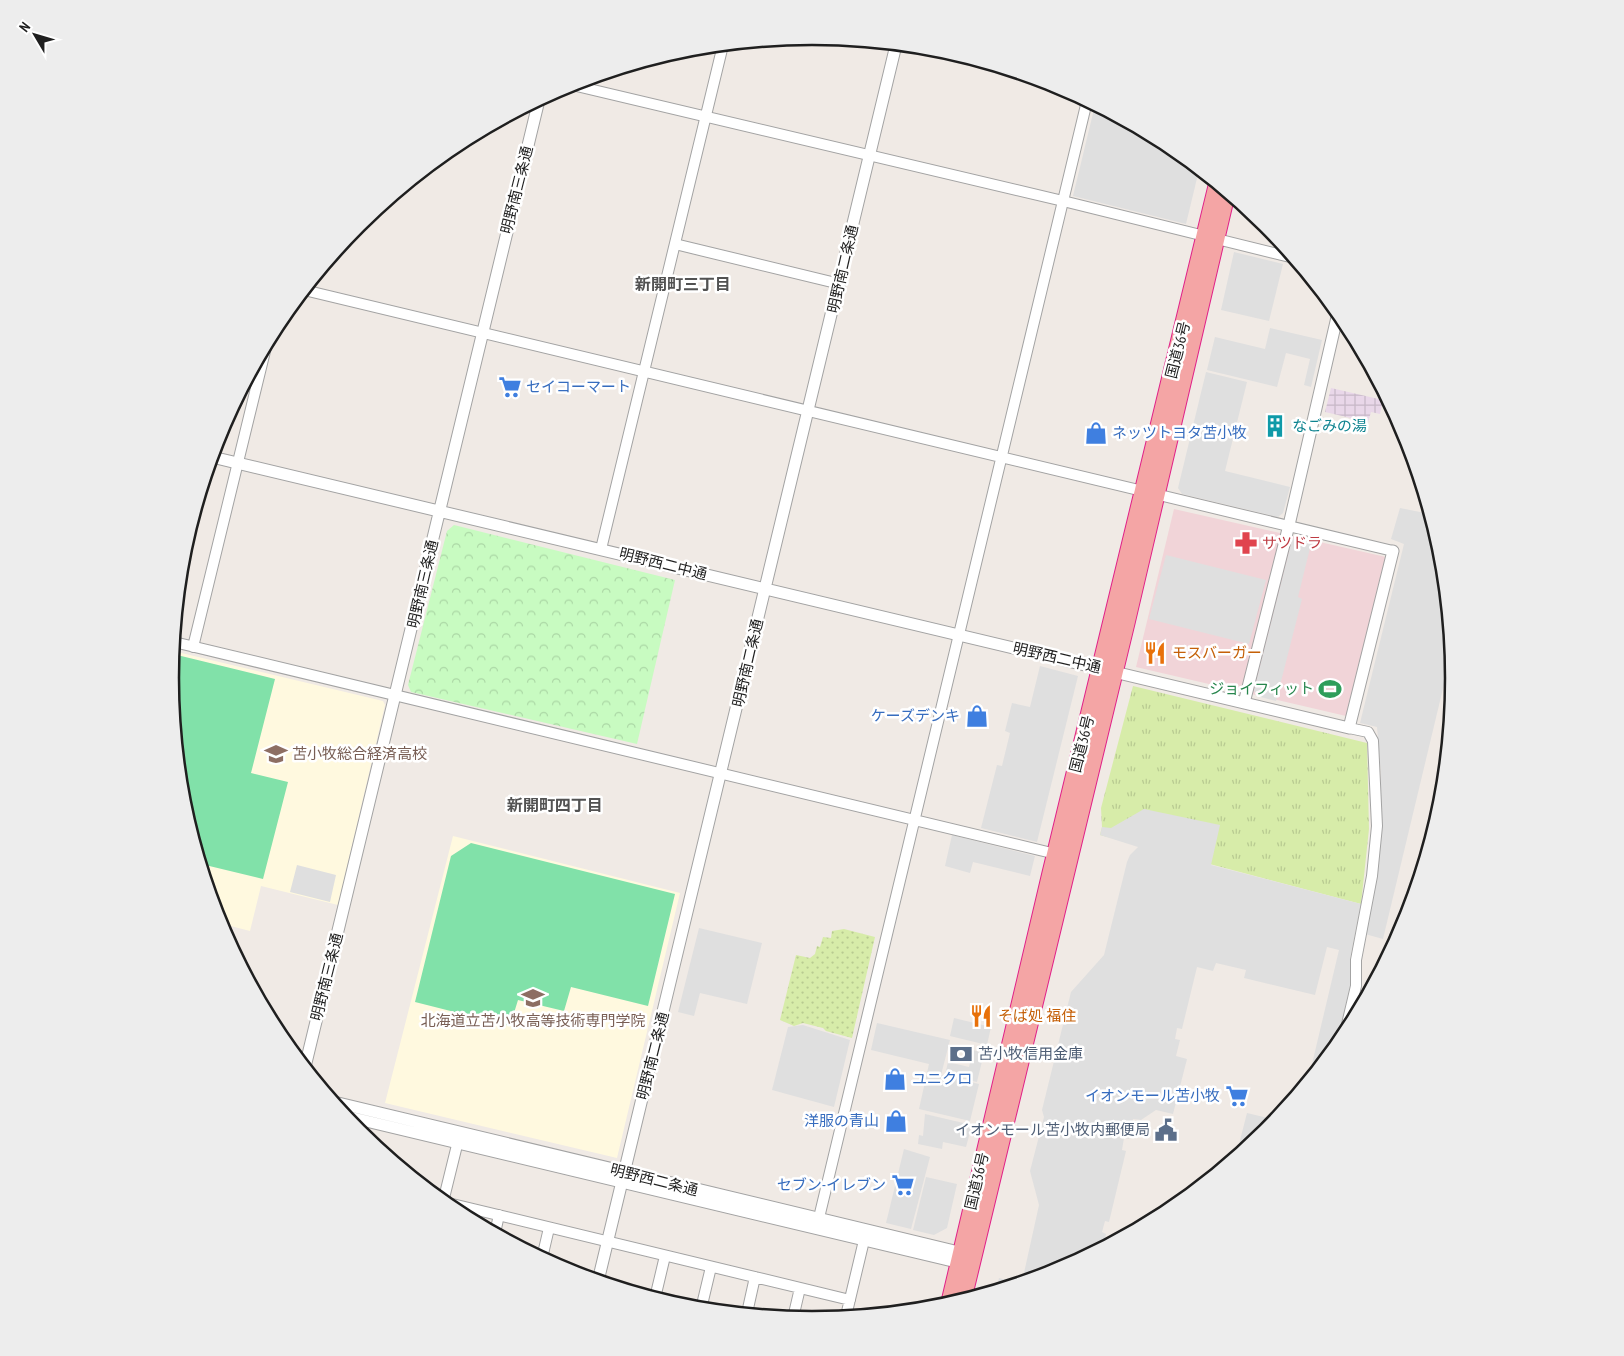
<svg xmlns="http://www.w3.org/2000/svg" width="1624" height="1356" viewBox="0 0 1624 1356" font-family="'PT Sans Narrow','Noto Sans JP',sans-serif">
	<defs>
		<pattern id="industrial-grid" width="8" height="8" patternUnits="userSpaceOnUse" patternTransform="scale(1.25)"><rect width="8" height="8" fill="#e9d7e9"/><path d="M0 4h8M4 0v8" fill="none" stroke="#c7b8c7"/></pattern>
		<pattern id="grass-tufts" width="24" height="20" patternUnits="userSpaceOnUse" patternTransform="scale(1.25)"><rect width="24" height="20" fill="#d7eca9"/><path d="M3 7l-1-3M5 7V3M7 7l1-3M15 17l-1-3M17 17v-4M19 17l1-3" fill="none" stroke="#b8ca91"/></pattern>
		<pattern id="park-crowns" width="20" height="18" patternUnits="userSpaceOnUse" patternTransform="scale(1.25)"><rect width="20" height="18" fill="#c8fbc1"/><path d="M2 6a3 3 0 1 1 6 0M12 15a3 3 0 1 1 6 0" fill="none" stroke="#abd7a5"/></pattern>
		<pattern id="garden-dots" width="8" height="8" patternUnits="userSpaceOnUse" patternTransform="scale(1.25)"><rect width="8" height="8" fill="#d7eca9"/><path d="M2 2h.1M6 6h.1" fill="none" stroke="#b8ca91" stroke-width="1.8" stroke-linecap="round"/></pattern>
	</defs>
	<rect width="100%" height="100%" fill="#f0eae5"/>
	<path fill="#f1d4d8" d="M1174,509L1386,557L1346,716L1136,667Z"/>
	<path fill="url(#industrial-grid)" d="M1331,388L1383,400L1380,414L1371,412L1368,422L1325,412Z"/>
	<path fill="#fff9df" d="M173,651L383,701L385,705L338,905L261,886L250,931L219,923L183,803L170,678Z
		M453,836L680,893L617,1158L385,1103Z"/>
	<path fill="url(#grass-tufts)" d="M1133,686L1367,743L1369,829L1361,904L1100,835L1102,827L1101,808Z"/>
	<path fill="url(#park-crowns)" d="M454,525L675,580L637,744L411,692L408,685L447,531Z"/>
	<path fill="url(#garden-dots)" d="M844,929L875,937L852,1038L826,1031L823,1028L803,1023L794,1026L780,1020L796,955L810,958L815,954L817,946L820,947L823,937L831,938L832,931Z"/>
	<path fill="#81e1a9" d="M173,654L275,679L251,773L288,782L263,879L201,864L183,803L170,678Z
		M471,843L675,894L648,1006L571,987L564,1011L518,1000L510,1026L415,1002L451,856Z"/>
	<path fill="#dfdfdf" d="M1095,105L1169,145L1199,170L1186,224L1073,196Z
		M1234,252L1283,264L1269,321L1221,310Z
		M1270,328L1322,340L1311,387L1304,385L1310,359L1286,353L1277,387L1207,370L1215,337L1265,349Z
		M1206,372L1247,382L1225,471L1290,487L1283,513L1278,517L1182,494L1178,488Z
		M1400,508L1430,514L1441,553L1451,655L1383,939L1365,934L1380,835L1381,774L1377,727L1360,723L1404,544L1391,539Z
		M1297,536L1312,540L1298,597L1302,599L1276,701L1257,696L1254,690L1292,540Z
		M1166,555L1266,580L1249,644L1149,619Z
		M1040,666L1078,676L1037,842L981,828L997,765L1002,766L1010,733L1005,731L1012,703L1030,707Z
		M1144,809L1220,825L1211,865L1361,904L1350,959L1351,983L1336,1046L1308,1081L1339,950L1327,947L1315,995L1244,978L1246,970L1216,963L1213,971L1197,967L1182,1029L1177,1028L1175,1039L1180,1040L1176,1056L1187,1059L1173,1114L1156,1110L1141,1120L1133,1119L1129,1139L1124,1138L1122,1150L1126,1151L1109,1222L1105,1221L1102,1232L1106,1234L1103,1247L1057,1271L1022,1282L1039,1205L1030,1171L1044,1117L1042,1110L1071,992L1104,955L1127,862L1130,855L1138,847L1100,835L1102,827L1111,828Z
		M952,835L1035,856L1030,876L973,862L970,873L945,866Z
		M297,865L336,875L330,902L290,892Z
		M699,928L762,943L747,1004L700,993L694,1016L678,1012Z
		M954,1018L991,1027L987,1045L950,1036Z
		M877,1023L950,1040L941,1075L979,1084L970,1121L919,1109L929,1064L871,1050Z
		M803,1025L850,1040L834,1107L772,1090L788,1027Z
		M973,1050L984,1053L977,1082L945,1075L948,1062L969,1067Z
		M1247,1113L1276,1120L1266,1132L1236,1156Z
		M925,1114L972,1125L966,1147L943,1142L942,1149L918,1144L919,1135L923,1136Z
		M904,1149L930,1157L911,1229L886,1223Z
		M926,1177L957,1184L947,1228L934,1235L913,1230Z
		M999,1278L1017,1283L997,1289Z"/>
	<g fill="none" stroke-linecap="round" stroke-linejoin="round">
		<defs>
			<path id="minor" d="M568,84L1063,201L1294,258
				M675,244L840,284
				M304,290L1393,551
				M601,549L723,45
				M174,642L1060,855
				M193,647L267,343
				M1344,1037L1356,986V960L1372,876L1377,826L1373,741L1368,732L1349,728
				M443,1202L459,1137
				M444,1202L850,1300
				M817,1226L1087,101
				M495,1233L499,1215
				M542,1258L549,1228
				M655,1298L665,1256
				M701,1309L711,1267
				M747,1313L755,1277
				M846,1316L866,1232
				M793,1318L800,1288"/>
			<path id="tertiary" d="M212,457L1349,728L1393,551
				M1244,703L1289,525L1338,313
				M305,1067L539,100
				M334,1102L967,1254
				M345,1116L965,1264
				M598,1281L896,45"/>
			<path id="trunk" d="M963,1300L1127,621L1227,193
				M949,1304L1050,875L1217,184"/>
		</defs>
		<use href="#minor" stroke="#a3a3a3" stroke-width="12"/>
		<use href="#tertiary" stroke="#a3a3a3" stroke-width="13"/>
		<use href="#trunk" stroke="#e02088" stroke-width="18"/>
		<use href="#minor" stroke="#fff" stroke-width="10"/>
		<use href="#tertiary" stroke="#fff" stroke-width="11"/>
		<use href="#trunk" stroke="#f4a5a5" stroke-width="16"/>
	</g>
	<defs>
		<symbol id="supermarket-bare" viewBox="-9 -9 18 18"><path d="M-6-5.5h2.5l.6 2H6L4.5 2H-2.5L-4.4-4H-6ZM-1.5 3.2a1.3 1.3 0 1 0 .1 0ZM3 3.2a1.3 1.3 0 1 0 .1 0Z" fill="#3f7fe0" stroke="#fff" stroke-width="2.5" paint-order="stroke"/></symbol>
		<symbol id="building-bare" viewBox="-9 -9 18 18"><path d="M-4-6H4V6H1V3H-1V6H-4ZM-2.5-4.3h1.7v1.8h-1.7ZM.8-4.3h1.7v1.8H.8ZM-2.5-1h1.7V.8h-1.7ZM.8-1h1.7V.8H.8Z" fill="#0f9aa8" stroke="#fff" stroke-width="2.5" paint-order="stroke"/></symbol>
		<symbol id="shop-bare" viewBox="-9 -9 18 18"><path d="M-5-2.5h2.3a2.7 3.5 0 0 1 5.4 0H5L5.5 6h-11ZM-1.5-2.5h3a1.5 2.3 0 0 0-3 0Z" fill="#3f7fe0" stroke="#fff" stroke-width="2.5" paint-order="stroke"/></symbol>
		<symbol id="pharmacy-bare" viewBox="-9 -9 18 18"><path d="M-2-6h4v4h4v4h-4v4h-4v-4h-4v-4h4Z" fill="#e0444e" stroke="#fff" stroke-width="2.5" paint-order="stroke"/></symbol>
		<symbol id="restaurant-bare" viewBox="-9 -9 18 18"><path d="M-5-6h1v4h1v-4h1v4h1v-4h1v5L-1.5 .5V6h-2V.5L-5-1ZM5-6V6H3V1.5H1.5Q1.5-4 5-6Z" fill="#e8710a" stroke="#fff" stroke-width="2.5" paint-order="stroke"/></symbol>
		<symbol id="stadium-bare" viewBox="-9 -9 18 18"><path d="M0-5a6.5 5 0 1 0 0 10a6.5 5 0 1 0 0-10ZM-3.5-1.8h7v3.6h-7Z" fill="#2e9e5b" stroke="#fff" stroke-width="2.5" paint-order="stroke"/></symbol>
		<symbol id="school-bare" viewBox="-9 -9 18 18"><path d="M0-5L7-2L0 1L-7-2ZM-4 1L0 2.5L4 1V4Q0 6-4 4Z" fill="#8d6e63" stroke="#fff" stroke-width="2.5" paint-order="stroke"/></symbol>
		<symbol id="bank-bare" viewBox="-9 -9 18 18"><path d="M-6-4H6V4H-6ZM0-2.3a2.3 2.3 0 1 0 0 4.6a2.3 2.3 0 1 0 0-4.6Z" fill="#5c6f8a" stroke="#fff" stroke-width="2.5" paint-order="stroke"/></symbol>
		<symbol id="civic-bare" viewBox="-9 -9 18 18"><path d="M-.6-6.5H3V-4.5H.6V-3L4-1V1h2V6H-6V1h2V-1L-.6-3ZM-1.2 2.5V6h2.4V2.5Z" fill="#5c6f8a" stroke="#fff" stroke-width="2.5" paint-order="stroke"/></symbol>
	</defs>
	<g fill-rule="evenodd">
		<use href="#supermarket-bare" x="494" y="371" width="32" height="32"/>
		<use href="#building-bare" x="1259" y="410" width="32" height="32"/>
		<use href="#shop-bare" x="1080" y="417" width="32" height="32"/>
		<use href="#pharmacy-bare" x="1230" y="527" width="32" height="32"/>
		<use href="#restaurant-bare" x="1139" y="637" width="32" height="32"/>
		<use href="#stadium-bare" x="1314" y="673" width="32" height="32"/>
		<use href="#shop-bare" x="961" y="700" width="32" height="32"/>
		<use href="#school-bare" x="260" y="738" width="32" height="32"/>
		<use href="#school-bare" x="517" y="982" width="32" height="32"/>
		<use href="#restaurant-bare" x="965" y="1000" width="32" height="32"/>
		<use href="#bank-bare" x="945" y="1038" width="32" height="32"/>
		<use href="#shop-bare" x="879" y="1063" width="32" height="32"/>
		<use href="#supermarket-bare" x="1221" y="1080" width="32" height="32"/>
		<use href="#shop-bare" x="880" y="1105" width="32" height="32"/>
		<use href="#civic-bare" x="1150" y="1114" width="32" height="32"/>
		<use href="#supermarket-bare" x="887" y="1169" width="32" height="32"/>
	</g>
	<g text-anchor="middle" stroke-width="5" stroke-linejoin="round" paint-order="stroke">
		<g font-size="15" fill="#1f1f1f" stroke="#fff">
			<text transform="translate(517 190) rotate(-76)" y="5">明野南三条通</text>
			<text transform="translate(843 269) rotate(-77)" y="5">明野南二条通</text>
			<text transform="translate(1178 350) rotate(-76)" y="5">国道36号</text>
			<text transform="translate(663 564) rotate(14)" y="5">明野西二中通</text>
			<text transform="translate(423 584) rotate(-77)" y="5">明野南三条通</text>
			<text transform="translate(1057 658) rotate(13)" y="5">明野西二中通</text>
			<text transform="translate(748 663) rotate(-77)" y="5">明野南二条通</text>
			<text transform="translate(1082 744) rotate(-76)" y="5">国道36号</text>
			<text transform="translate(327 977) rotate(-76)" y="5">明野南三条通</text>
			<text transform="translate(653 1056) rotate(-76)" y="5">明野南二条通</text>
			<text transform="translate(654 1180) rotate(14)" y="5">明野西二条通</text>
			<text transform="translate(977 1181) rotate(-77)" y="5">国道36号</text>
		</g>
		<g font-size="15" fill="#366cbe" stroke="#fff" text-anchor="end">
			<text x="526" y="392" text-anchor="start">セイコーマート</text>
			<text x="1112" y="438" text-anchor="start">ネッツトヨタ苫小牧</text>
			<text x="960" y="721">ケーズデンキ</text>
			<text x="912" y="1084" text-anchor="start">ユニクロ</text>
			<text x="1220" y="1101">イオンモール苫小牧</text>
			<text x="879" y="1126">洋服の青山</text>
			<text x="886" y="1190">セブン-イレブン</text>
		</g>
		<g font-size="15" fill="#0d838f" stroke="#fff" text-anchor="start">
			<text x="1292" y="431">なごみの湯</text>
		</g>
		<g font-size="15" fill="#be3a42" stroke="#fff" text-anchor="start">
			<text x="1262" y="548">サツドラ</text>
		</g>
		<g font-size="15" fill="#c56008" stroke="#fff" text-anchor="start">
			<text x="1172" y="658">モスバーガー</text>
			<text x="998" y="1021">そば処 福住</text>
		</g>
		<g font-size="15" fill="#27864d" stroke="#fff" text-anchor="end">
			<text x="1314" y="694">ジョイフィット</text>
		</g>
		<g font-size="15" fill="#785e54" stroke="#fff" text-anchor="start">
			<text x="292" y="759">苫小牧総合経済高校</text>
			<text x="533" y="1026" text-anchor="middle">北海道立苫小牧高等技術専門学院</text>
		</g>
		<g font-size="15" fill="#4e5e75" stroke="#fff" text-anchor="start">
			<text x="978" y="1059">苫小牧信用金庫</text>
			<text x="1150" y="1135" text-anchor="end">イオンモール苫小牧内郵便局</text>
		</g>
		<g font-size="16" font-weight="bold" fill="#525252" stroke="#fff">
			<text x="683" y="290">新開町三丁目</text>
			<text x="555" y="811">新開町四丁目</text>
		</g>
	</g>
	<path d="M0 0H1624V1356H0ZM179 678a633 633 0 1 1 1266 0a633 633 0 1 1-1266 0Z" fill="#ededed" fill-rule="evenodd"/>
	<path fill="none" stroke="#1f1f1f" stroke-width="2.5" d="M179 678a633 633 0 1 1 1266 0a633 633 0 1 1-1266 0Z"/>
	<g transform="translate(35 35) rotate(308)" stroke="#ffffff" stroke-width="4" paint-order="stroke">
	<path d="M0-4L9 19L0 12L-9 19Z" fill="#1f1f1f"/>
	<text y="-8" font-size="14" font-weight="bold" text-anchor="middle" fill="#1f1f1f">N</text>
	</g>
</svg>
